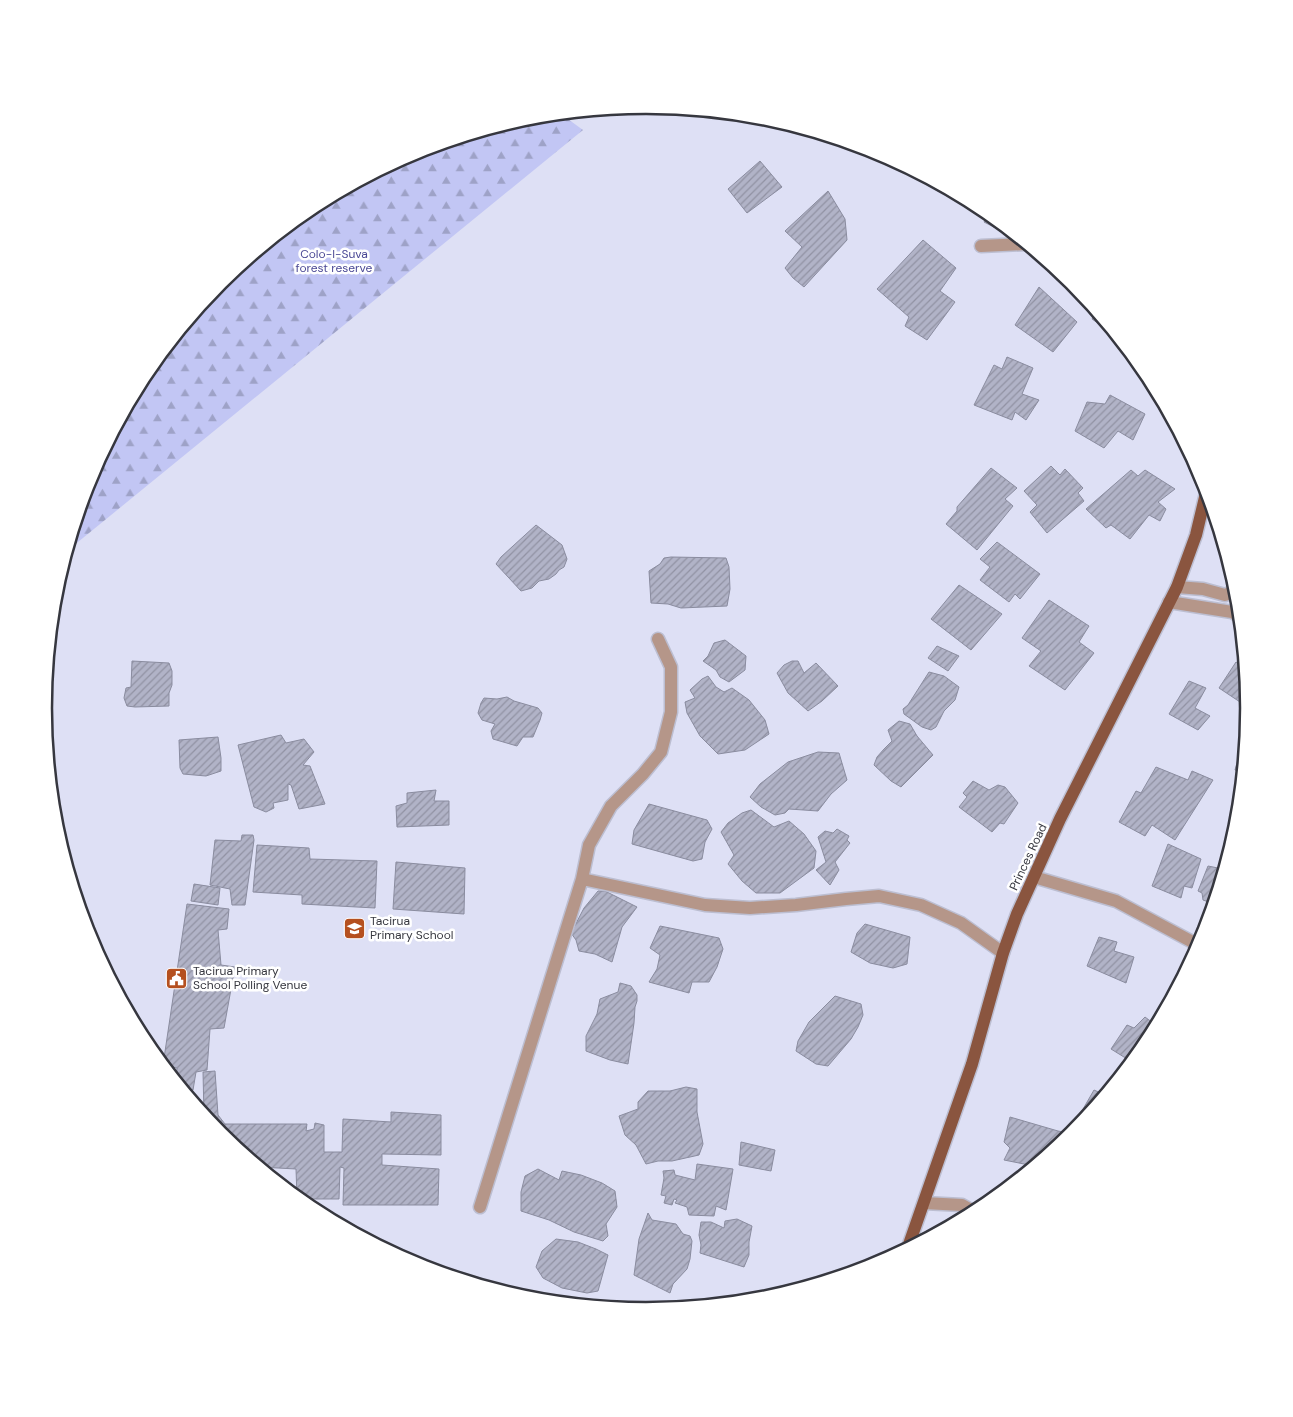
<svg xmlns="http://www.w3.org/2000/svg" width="1293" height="1417" viewBox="0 0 1293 1417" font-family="'DM Sans',sans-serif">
	<defs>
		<pattern id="forest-firs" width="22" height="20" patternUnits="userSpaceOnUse" patternTransform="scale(1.25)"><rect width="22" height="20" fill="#c2c6f4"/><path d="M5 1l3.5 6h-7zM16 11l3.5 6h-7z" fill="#9ea2c7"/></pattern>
		<pattern id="building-hatch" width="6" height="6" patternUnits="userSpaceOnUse" patternTransform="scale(1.25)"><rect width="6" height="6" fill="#b1b3c7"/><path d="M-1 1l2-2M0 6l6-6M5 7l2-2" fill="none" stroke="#9192a3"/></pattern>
	</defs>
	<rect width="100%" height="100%" fill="#dee0f5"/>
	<path fill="url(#forest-firs)" d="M561,114L583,130L67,551L90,478L145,373L221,282L312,207L416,152L529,117Z"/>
	<path fill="url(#building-hatch)" stroke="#8a8c9f" d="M760,161L782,187L747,213L728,189Z
		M828,191L845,219L847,240L804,287L793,278L785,268L802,247L785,231Z
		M989,213L1021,240V241L984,222Z
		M923,240L956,268L940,291L955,302L927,340L905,326L909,317L877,289Z
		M1039,287L1077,322L1053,352L1015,325Z
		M1097,311L1113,331L1112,333L1092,319Z
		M1007,357L1033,368L1022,394L1039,400L1026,420L1015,412L1012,420L974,405L994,365L1002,369Z
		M1110,395L1145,414L1133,440L1118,431L1104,448L1075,431L1087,402L1105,404Z
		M1051,466L1060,475L1065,469L1083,488L1078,493L1084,501L1047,533L1030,512L1037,505L1024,491Z
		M991,468L1017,488L1005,499L1013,506L977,550L946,524L957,511V507Z
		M1131,470L1138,476L1145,470L1175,489L1158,502L1166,509L1160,521L1149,515L1130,539L1111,525L1106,528L1086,509Z
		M536,525L562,545L567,559L564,567L559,570L556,574L549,579L539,581L532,588L521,591L496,564L501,557Z
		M997,542L1040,574L1020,599L1015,594L1009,602L980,580L990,567L980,559Z
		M671,557L726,558L729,567L730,589L727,606L681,608L668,604L651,603L649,571L660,564L664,558Z
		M959,585L1002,614L971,650L931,619Z
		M1049,600L1089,626L1079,642L1094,653L1065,690L1029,666L1041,651L1022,638Z
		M725,640L746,656L745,670L729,682L720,677L716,670L703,661L708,656L714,643Z
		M937,646L959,656L948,671L928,658Z
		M132,661L169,663L172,671V685L169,693V706L135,707L127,706L124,698L126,688L131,687Z
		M792,661H798L804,673L816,663L838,686L822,701L808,711L788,693L777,673L784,665Z
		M1236,662L1245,668L1249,708L1219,688Z
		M929,672L944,676L959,687L955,700L944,711L936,727L931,730L922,727L904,714L903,709L908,705Z
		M708,676L716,687L724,692L732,688L749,700L765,720L769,734L745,750L718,754L700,736L687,713L685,702L695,698L690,690L702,679Z
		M1189,681L1206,688L1195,708L1210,716L1198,730L1169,714Z
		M507,697L514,701L538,708L542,713L540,720L533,737H523L517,746L493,739L491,731L495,724L482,720L478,713L481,703L484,698L497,699Z
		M899,721L910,724L917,736L933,755L901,787L891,781L874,765L877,757L884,749L892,741L888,730Z
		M1247,727L1243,772L1235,770Z
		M281,735L286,743L304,739L314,752L303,765L310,766L325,804L299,809L291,785L288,784V800L273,803L274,808L266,812L254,807L238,745Z
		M218,737L221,758V771L206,776L183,774L180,768L179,740Z
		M818,752L839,753L847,780L831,794L818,811L789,809L785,813L775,815L761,807L750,797L760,784L788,762Z
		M1156,767L1188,780L1192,771L1213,780L1175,840L1152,825L1145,836L1119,822L1136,791L1141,793Z
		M973,781L989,790L998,785L1005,787L1018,803L1004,824L1000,823L992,832L959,807L967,797L963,793Z
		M436,790L434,801H449V825L397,827L396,806L407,803V793Z
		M649,804L707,820L712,829L705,842L702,859L693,861L632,844L634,830Z
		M751,810L774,827L789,821L804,834L816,851L814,868L780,893H756L742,881L728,864L734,855L721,832L728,823L742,813Z
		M1239,812L1238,826L1229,854L1227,853L1230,845L1225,843Z
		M837,829L849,836L847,840L850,843L835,862L839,870L830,885L816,870L826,862L818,837L825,831L833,833Z
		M242,835H253L254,840L245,905H232L230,889L210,885L215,840L241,841Z
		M1168,844L1201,859L1192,888L1184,886L1181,898L1152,886Z
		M257,845L309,848L310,859L377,861L375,908L302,904V895L253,892Z
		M1225,859L1227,860L1214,904L1203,900L1202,893L1198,891L1208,866L1218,868Z
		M396,862L465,868L464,914L393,909Z
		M194,884L220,888L218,905L191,901Z
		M598,891H605L637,907L622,927L612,962L595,954L579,951L576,940L571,933L584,908Z
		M187,904L229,909L227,929L218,930L221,965L235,967L224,1028L210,1029L207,1070L196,1072L193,1090L182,1088L176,1081L177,1068L163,1065Z
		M865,924L910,937L907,964L893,968L870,963L851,952L857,933Z
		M660,926L719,938L723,949L717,967L709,982H692L689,993L649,982L657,969L660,955L650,948Z
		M1099,937L1117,942L1114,951L1134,957L1126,983L1087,966Z
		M620,983L631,986L637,995V1001L635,1007L634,1023L628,1064L610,1060L586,1051V1036L597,1014L600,999L618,992Z
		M835,996L861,1004L863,1015L858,1027L851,1039L828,1066L816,1064L796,1051L798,1041L809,1022Z
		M1145,1017L1157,1026L1148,1044L1132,1062L1111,1049L1127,1025L1134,1028Z
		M215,1071L218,1115L225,1124H307L306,1131L314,1129L315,1123L324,1125V1152H342L343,1119L391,1122V1112L441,1115V1155L382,1154V1165L439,1169L438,1205H343L344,1168L340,1167L339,1199H298L297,1197L296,1169L260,1167L220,1135L204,1115L203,1072Z
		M686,1087L697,1089V1112L703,1144L699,1155L672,1161H658L646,1164L636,1145L625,1135L619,1116L638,1109V1102L648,1091H670Z
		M1094,1090L1105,1095L1085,1119L1079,1116Z
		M1010,1117L1058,1131L1069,1133L1066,1140L1026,1173L1029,1165L1004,1160L1010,1148L1004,1142Z
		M741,1142L775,1150L771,1171L739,1165Z
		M697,1164L733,1169L726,1210L716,1206L714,1216L689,1215L687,1207L675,1203L677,1200L674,1199L672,1205L664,1203L666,1196L661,1195L664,1178L663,1171L674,1170L675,1175L695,1180Z
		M538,1169L559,1180L562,1171L581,1175L602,1183L615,1191L617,1207L606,1224L608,1236L603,1241L574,1232L549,1220L521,1211V1192L525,1176Z
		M648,1213L652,1220L676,1224L683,1234L690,1236L692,1241L690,1259L687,1269L673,1284L670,1293L634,1275L639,1239Z
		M737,1219L752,1226L749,1242V1255L744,1267L700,1253L701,1245L699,1235L701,1222H711L724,1228L725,1221Z
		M556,1239L578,1242L596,1249L608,1255L598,1291L587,1293L562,1288L543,1278L536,1267L542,1251Z
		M739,1296L760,1299L761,1300L736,1302Z"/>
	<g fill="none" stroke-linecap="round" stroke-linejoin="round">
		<defs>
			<path id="minor" d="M981,246L1026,244
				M1177,587L1203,589L1225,595L1237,590
				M1169,602L1232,612L1240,617
				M1034,877L1116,901L1200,946
				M582,879L589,845L611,806L643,774L661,752L671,712V667L658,639
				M924,1203L962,1205L976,1213
				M480,1207L582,879L705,905L750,908L796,905L846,899L879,896L921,905L961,923L1003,953"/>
			<path id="major" d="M907,1250L972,1064L1003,953L1017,914L1060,819L1177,587L1196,535L1207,489"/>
		</defs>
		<use href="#minor" stroke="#bcbed1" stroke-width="15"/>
		<use href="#major" stroke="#bcbed1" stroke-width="15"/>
		<use href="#minor" stroke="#b59689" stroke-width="12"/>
		<use href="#major" stroke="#8a553f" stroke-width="12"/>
	</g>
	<defs>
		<symbol id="school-square" viewBox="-11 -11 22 22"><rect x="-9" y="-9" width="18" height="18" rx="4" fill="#b5501f" stroke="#fff"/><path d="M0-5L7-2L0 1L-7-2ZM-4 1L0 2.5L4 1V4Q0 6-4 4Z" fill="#fff"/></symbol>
		<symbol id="civic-square" viewBox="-11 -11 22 22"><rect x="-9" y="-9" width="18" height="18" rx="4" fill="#b5501f" stroke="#fff"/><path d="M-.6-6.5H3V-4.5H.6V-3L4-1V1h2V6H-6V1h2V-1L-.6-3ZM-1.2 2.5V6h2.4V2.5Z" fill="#fff"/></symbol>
	</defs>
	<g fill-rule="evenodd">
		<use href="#school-square" x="342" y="916" width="25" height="25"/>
		<use href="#civic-square" x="164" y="966" width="25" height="25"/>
	</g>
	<g text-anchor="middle" stroke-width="5" stroke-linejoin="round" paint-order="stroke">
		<g font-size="12" fill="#4a4895" stroke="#fff">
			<text x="334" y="258">Colo-I-Suva<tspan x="334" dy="14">forest reserve</tspan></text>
		</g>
		<g font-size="12" fill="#36373f" stroke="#fff">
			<text transform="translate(1028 857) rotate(-65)" y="4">Princes Road</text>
		</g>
		<g font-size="12" fill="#36373f" stroke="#fff" text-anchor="start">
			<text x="370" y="925">Tacirua<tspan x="370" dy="14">Primary School</tspan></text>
			<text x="193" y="975">Tacirua Primary<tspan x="193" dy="14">School Polling Venue</tspan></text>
		</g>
	</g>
	<path d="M0 0H1293V1417H0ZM52 708a594 594 0 1 1 1188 0a594 594 0 1 1-1188 0Z" fill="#fff" fill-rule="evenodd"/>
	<path fill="none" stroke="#36373f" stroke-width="2.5" d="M52 708a594 594 0 1 1 1188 0a594 594 0 1 1-1188 0Z"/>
</svg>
